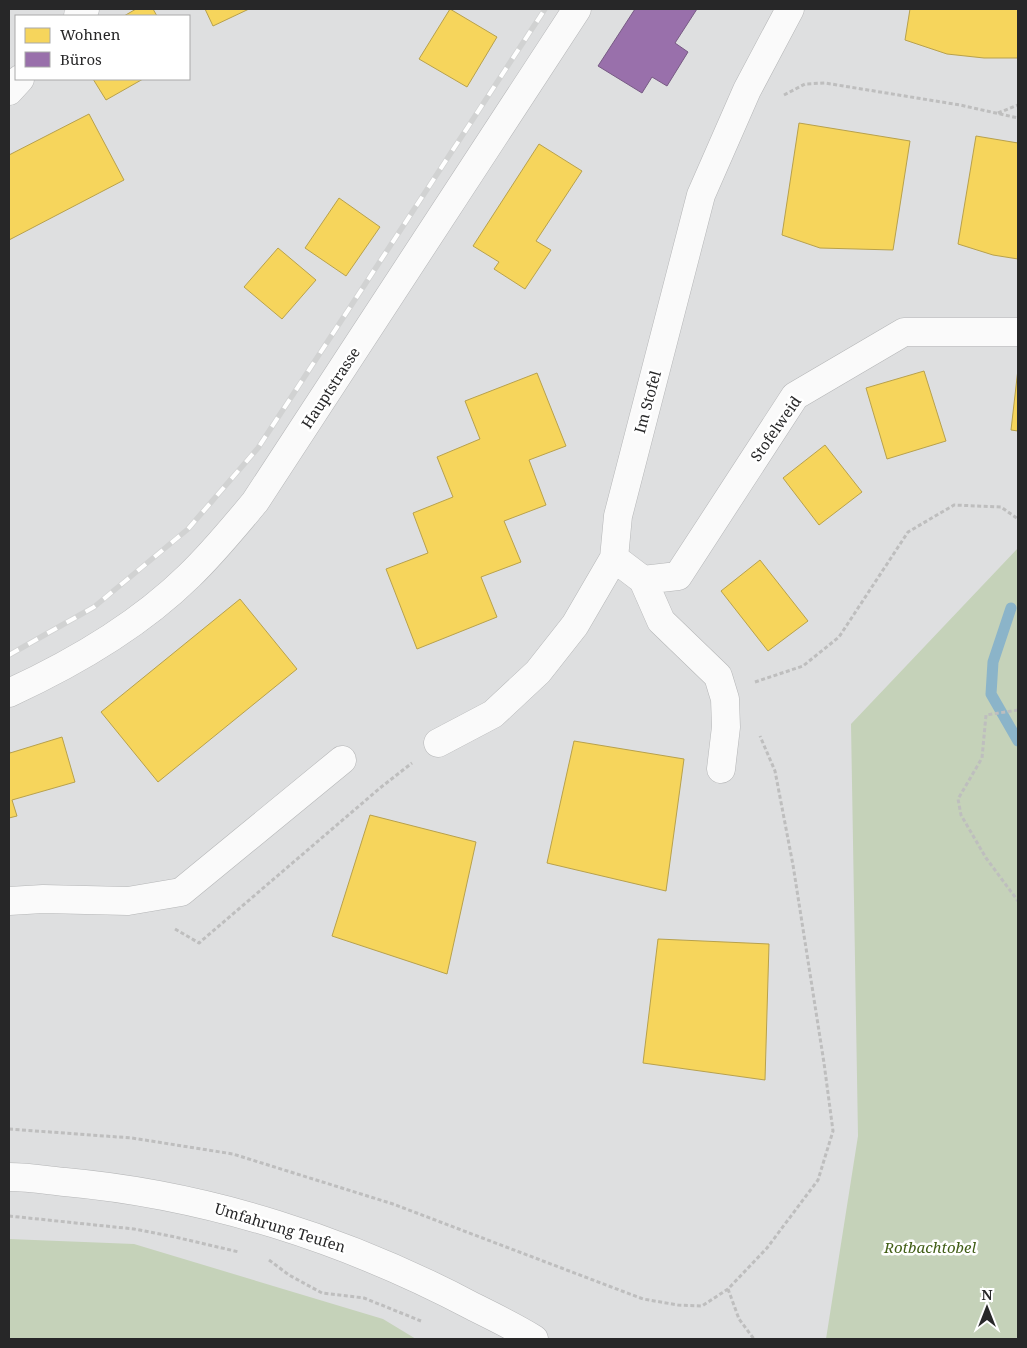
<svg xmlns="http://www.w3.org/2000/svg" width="1027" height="1348" viewBox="0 0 1027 1348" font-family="'Noto Serif',serif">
	<rect width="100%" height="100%" fill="#dedfe0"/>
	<path fill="#c5d2b9" d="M1018,548V1339H826L858,1136L851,724Z
		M9,1239L134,1244L383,1319L416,1339H9Z"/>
	<path fill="#f6d55c" stroke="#b8a14c" d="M136,9H153L157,16H124Z
		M205,9H249L213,26Z
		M450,9L497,37L467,87L419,59Z
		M910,9H1018V58H984L947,54L905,40Z
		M93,79H143L106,100Z
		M89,114L124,180L9,240V155Z
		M799,123L910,141L893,250L820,248L782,235Z
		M976,136L1018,143V259L993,255L958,244Z
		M539,144L582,171L536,241L551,250L525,289L494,269L499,262L473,246Z
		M339,198L380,227L346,276L305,248Z
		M278,248L316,280L282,319L244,287Z
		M1018,369V431L1011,430Z
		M924,371L946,441L887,459L866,388Z
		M537,373L566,446L529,460L546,505L504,521L521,562L481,577L497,617L417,649L386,569L428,553L413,513L453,497L437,457L480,439L465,401Z
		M825,445L862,492L819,525L783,478Z
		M760,560L808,621L768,651L721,591Z
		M240,599L297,669L158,782L101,712Z
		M62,737L75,782L12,800L17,816L9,818V749L10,753Z
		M574,741L684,759L666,891L547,863Z
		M370,815L476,842L447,974L332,936Z
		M658,939L769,944L765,1080L643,1063Z"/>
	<path fill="#9970ab" stroke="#775a84" d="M635,9H697L675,43L688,52L667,86L652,77L642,93L598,66Z"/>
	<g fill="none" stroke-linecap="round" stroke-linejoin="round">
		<path stroke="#8bb4c9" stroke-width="11" d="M1011,608L993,662L991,694L1018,741"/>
		<defs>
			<path id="minor" d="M78,16L85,9
				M9,91L20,79
				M614,558L643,580L678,576L795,396L904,332H1018
				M643,580L661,621L718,676L725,699L726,727L721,769
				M9,693C72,664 139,625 189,576C213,553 234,527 255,502L577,9
				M438,743L493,714L538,672L575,625L614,558L618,516L701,195L747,90L790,9
				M9,901L43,899L128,901L181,892L342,760"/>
			<path id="major" d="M9,1177C28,1177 46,1180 65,1182C208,1195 348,1240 474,1307C494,1317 515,1327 534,1339"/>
		</defs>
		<use href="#minor" stroke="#b5b6b7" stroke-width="29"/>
		<use href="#major" stroke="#b5b6b7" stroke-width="29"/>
		<path stroke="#bebebe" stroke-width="3" stroke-dasharray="4 2.5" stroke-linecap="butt" d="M784,95L805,84L825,83L960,105L1018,118
			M998,113L1018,105
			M755,682L803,666L839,637L908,532L954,505L1001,507L1018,519
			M1018,710L986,715L982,758L958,799L961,815L986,858L1018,901
			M175,929L199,943L380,788L412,763
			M9,1129L132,1138L233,1154L393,1204L643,1299L678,1305L702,1306L728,1289L767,1248L818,1180L833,1131L824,1063L793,865L775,771L760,736
			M9,1216L134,1229L175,1237L239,1252
			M269,1260L289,1275L322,1293L364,1298L421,1321
			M728,1289L739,1319L754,1339"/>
		<use href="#minor" stroke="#fafafa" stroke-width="28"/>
		<use href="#major" stroke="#fafafa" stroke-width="28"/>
		<defs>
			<path id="rail" d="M9,655L94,607L188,529L258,448L545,9"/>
		</defs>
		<use href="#rail" stroke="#d1d2d2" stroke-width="5.5"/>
		<use href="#rail" stroke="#fff" stroke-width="4" stroke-dasharray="11" stroke-linecap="butt"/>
	</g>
	<g text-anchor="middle" stroke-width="5" stroke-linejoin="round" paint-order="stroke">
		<g font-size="15" fill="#272728" stroke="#fff">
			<text transform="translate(331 388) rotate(-57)" y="5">Hauptstrasse</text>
			<text transform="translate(648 402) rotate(-75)" y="5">Im Stofel</text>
			<text transform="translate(776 429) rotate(-55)" y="5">Stofelweid</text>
			<text transform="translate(280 1228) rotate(17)" y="5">Umfahrung Teufen</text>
		</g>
		<g font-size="15" font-style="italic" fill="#425f17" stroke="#fff">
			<text x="930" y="1253">Rotbachtobel</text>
		</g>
	</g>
	<rect width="1027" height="1348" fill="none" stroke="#272728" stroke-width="20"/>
	<rect x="15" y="15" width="175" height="65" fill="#ffffff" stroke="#a9a9a9"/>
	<rect x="25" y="28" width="25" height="15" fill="#f6d55c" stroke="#a9a9a9"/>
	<text x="60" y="40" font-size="15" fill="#272728">Wohnen</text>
	<rect x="25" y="52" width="25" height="15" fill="#9970ab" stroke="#a9a9a9"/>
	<text x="60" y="65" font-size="15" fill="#272728">Büros</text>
	<g transform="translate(987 1308)" stroke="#ffffff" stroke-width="4" paint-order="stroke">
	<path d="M0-4L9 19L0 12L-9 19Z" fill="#272728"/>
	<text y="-8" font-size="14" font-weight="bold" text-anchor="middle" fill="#272728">N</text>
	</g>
</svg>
